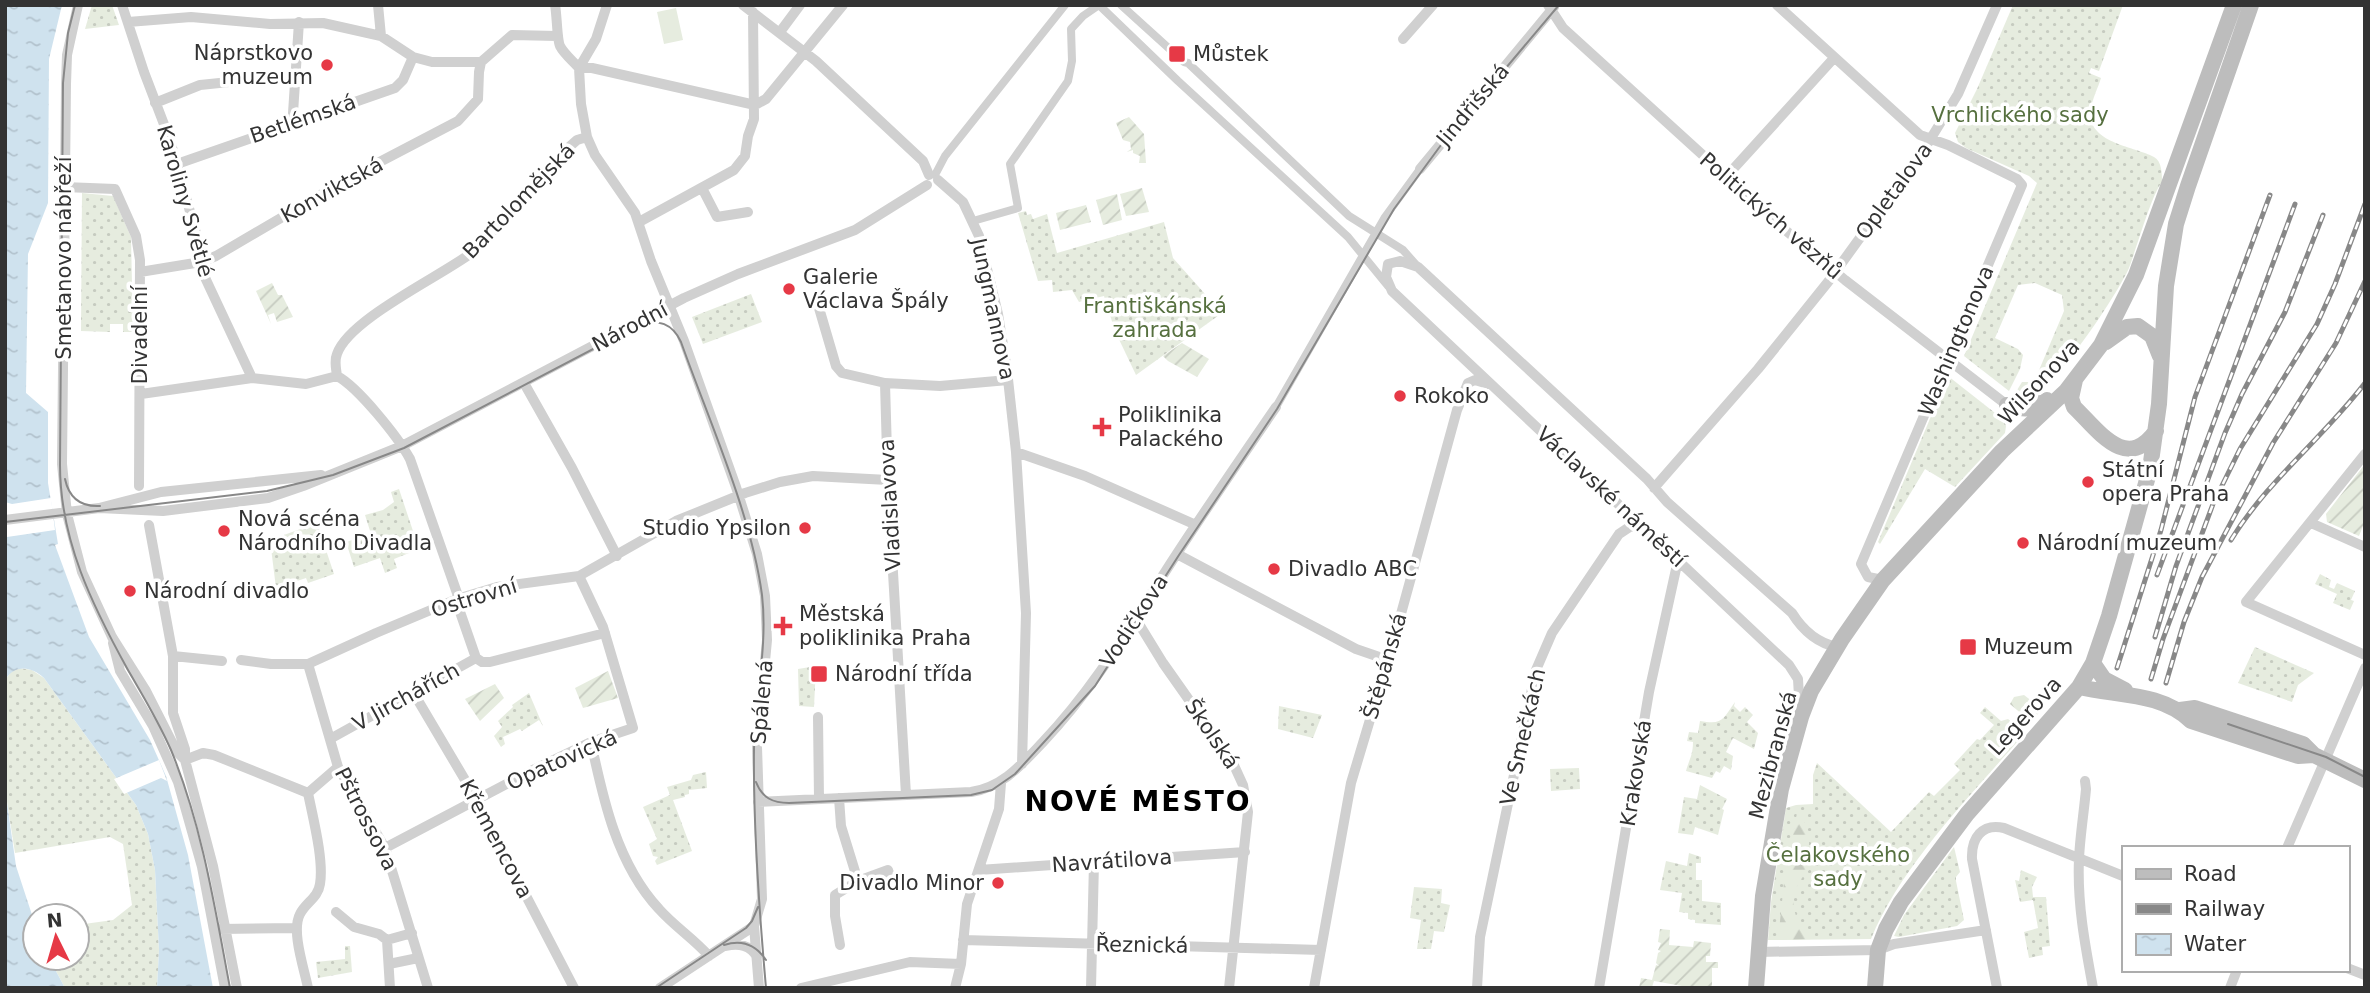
<svg xmlns="http://www.w3.org/2000/svg" width="2370" height="993" viewBox="0 0 2370 993" font-family="'DejaVu Sans',sans-serif">
	<defs>
		<pattern id="grass-dots" width="8" height="8" patternUnits="userSpaceOnUse" patternTransform="scale(1.75)"><rect width="8" height="8" fill="#e6ecdf"/><path d="M2 2h.1M6 6h.1" fill="none" stroke="#c6cbc0" stroke-width="1.8" stroke-linecap="round"/></pattern>
		<pattern id="forest-firs" width="22" height="20" patternUnits="userSpaceOnUse" patternTransform="scale(1.75)"><rect width="22" height="20" fill="#e6ecdf"/><path d="M5 1l3.5 6h-7zM16 11l3.5 6h-7z" fill="#c6cbc0"/></pattern>
		<pattern id="garden-furrows" width="10" height="10" patternUnits="userSpaceOnUse" patternTransform="scale(1.75)"><rect width="10" height="10" fill="#e6ecdf"/><path d="M-1 1l2-2M0 10L10 0M9 11l2-2" fill="none" stroke="#c6cbc0"/></pattern>
		<pattern id="water-ripples" width="26" height="14" patternUnits="userSpaceOnUse" patternTransform="scale(1.75)"><rect width="26" height="14" fill="#cfe2ee"/><path d="M2 4q2-2 4 0t4 0M15 11q2-2 4 0t4 0" fill="none" stroke="#b2c2cd"/></pattern>
	</defs>
	<rect width="100%" height="100%" fill="#fff"/>
	<path fill="url(#grass-dots)" d="M92,5H112L119,25L85,29Z
		M2013,5H2123L2099,71L2091,68L2089,73L2101,78C2098,88 2092,99 2091,109C2085,143 2134,146 2154,157C2162,161 2162,175 2162,182C2151,196 2137,247 2129,268C2117,295 2053,392 2026,400L2014,395L2022,382H2034L2064,311L2062,295L2035,283L2018,285L1995,338L2018,349L2023,355L2020,369L2009,391L1964,356L2037,183L2029,176L1966,148L1958,142L1955,133L1977,89Z
		M82,193L113,196L131,237L133,332H123V324H110V332L81,331Z
		M1026,211L1027,215L1031,214L1033,219L1047,214L1057,253L1164,222L1173,258L1222,313L1136,375L1115,331L1104,296L1079,302L1072,290L1053,292L1052,280L1038,281L1018,213Z
		M751,294L762,322L703,344L692,317Z
		M1948,376L2004,420L2006,426L2005,433L1955,487L1925,469L1880,544L1878,542Z
		M399,489L419,549L394,559L397,568L385,573L380,558L354,567L346,542L371,534L365,515L383,510L394,502L391,492Z
		M317,523L334,574L308,583L306,578L276,588L270,540Z
		M2320,574L2331,580L2329,587L2334,589L2337,583L2355,591L2351,600L2354,601L2350,610L2333,603L2337,594L2315,584Z
		M2255,647L2314,673L2298,685L2292,702L2238,683Z
		M816,666L814,707L799,706L798,669Z
		M20,668L32,670L44,678L136,805L148,834L155,870L159,950L157,988H65L49,958H77V925L113,920L132,905L123,844L110,837L15,853L5,789V680L11,672Z
		M529,693L543,726L539,720L522,731L520,729L503,737L505,744L501,747L494,736L502,727L498,721L513,707L512,705Z
		M1735,702L1734,706L1740,712L1745,707L1753,715L1747,722L1758,733L1754,749L1733,738L1726,752L1733,756L1731,770L1724,766L1720,773L1716,771L1712,778L1686,771C1689,760 1693,755 1693,742L1687,741L1689,732L1698,733L1700,721C1723,725 1722,720 1735,702Z
		M1279,706L1322,715L1313,738L1278,729Z
		M1985,707L2001,721L2008,719L2025,733C1973,793 1901,865 1871,939L1768,940L1771,902L1786,808L1796,805L1813,804V775L1817,763L1891,832L1929,792L1934,796L1960,770L1954,764L1977,739L1980,740L1994,725L1980,713Z
		M1579,768L1580,789L1551,791L1550,769Z
		M706,772L707,788L689,790V794L685,795V797L673,800L692,851L657,865L655,861L658,857L653,856L649,844L657,839L643,807L670,795L667,787L691,780L693,775Z
		M1700,785L1727,799L1722,809L1724,810L1718,835L1695,827L1693,835L1678,833L1684,797L1697,799Z
		M1954,847L1960,872L1956,877V881L1964,920L1957,926L1899,937L1894,936L1904,915Z
		M1689,853L1701,857V863H1696V880H1702V901L1721,903V925L1695,923V920L1688,919V913L1679,912L1682,893L1660,890L1666,861L1687,866Z
		M2021,870L2037,877L2032,887L2033,897H2046L2050,946L2042,947L2043,955L2029,958L2024,932L2038,928L2033,900L2020,902L2015,880L2019,881Z
		M1414,887L1442,889L1441,903L1450,905L1444,932L1434,931L1431,949H1417L1421,920L1410,918Z
		M345,946H350L352,972L318,978L316,962L345,959Z"/>
	<path fill="url(#forest-firs)" d="M2024,695L2042,709L2031,722L2010,704L2014,697Z
		M1797,813L1802,815L1809,837V870C1786,892 1790,920 1813,939L1778,940L1784,883Z"/>
	<path fill="url(#garden-furrows)" d="M1129,117L1144,134L1146,163H1139L1140,156L1133,153V150L1127,152L1131,149L1130,142L1123,140L1116,123Z
		M1142,188L1149,212L1126,216L1120,194Z
		M1117,194L1122,220L1103,225L1096,200Z
		M1086,205L1091,222L1060,230L1056,213Z
		M272,283L278,295H282L293,317L277,322L274,313L268,315L271,324L256,291Z
		M1182,343L1209,359L1197,377L1168,361L1163,356Z
		M2365,464V521L2359,536L2327,522L2326,514Z
		M608,671L618,698L583,708L575,688Z
		M495,684L504,698L480,721L465,699Z
		M1660,929L1670,930L1669,945L1693,947L1694,941L1711,943L1710,956H1706V962H1718V968H1712V988H1693L1654,981L1652,987L1654,988H1639L1641,978L1652,980L1656,965L1659,966L1656,963L1658,953L1661,951L1658,950L1661,943L1658,942Z"/>
	<path fill="#e6ecdf" d="M676,8L683,40L664,44L657,12Z"/>
	<path fill="url(#water-ripples)" d="M5,5H62L49,59L48,203L28,254L26,393L48,412V483L58,544L55,545L89,637L150,740L166,776L188,855L213,988H157L159,950L155,870L148,834L136,805L44,678C31,666 15,664 5,680Z
		M5,789L16,866L35,924V958H49L65,988H5Z"/>
	<path fill="#fff" d="M51,498L55,530L7,537L5,502L12,504Z
		M159,760L167,781L161,778L124,794L114,779Z"/>
	<g fill="none" stroke-linecap="round" stroke-linejoin="round">
		<path stroke="#d0d0d0" stroke-width="8" d="M1099,5L1178,81L1348,237L1388,286
			M1121,5L1184,62L1188,63L1349,216L1403,250L1418,267
			M935,175L945,156L1065,5
			M973,221L1018,208L1010,164L1068,81L1072,61L1071,29L1083,16L1099,5
			M1276,407L1385,217L1420,169"/>
		<path stroke="#d0d0d0" stroke-width="10" d="M78,5L67,55L66,84L62,464L67,514L82,572L112,637L146,691L177,752L185,760L213,866L237,988
			M122,5L144,72L170,140L201,251V269L252,378L306,384L337,376C358,387 398,437 410,459L457,593L459,609L476,658
			M378,5L381,36
			M555,5C557,15 557,40 560,46C564,54 573,61 579,68
			M743,5L816,61L923,161L929,175
			M1548,5L1563,28L1784,229L1845,280L2007,405
			M1777,5L1920,135L1948,145L2017,179L2022,185L1861,564L1868,577L1883,580
			M128,22L191,17L270,24L323,23L381,36L413,57L432,62H481L512,35L557,36
			M780,32L800,5
			M1403,39L1433,5
			M579,68L581,104L587,137L595,155L635,213L651,261L684,341L736,487L757,554L765,596L767,640L757,747L762,899L754,926L759,988
			M579,68H592L755,105
			M579,68L596,39L607,5
			M155,103L200,85L268,78
			M755,105L766,99L843,5
			M295,121L293,113L299,22
			M177,164L395,88L403,80L413,57
			M1420,169L1554,7
			M1725,178L1834,58
			M938,180L963,202L979,236L998,314L1007,370L1016,452L1026,613L1022,764
			M64,187L115,189L136,236L140,260L139,486
			M702,188L717,217L748,212
			M639,222L734,170L745,156L748,136L754,119L753,12
			M140,272L201,262L216,256L349,178L458,121L478,99L479,72L481,62
			M819,308L836,366L842,373L885,383L940,386L1008,380
			M337,376C336,368 334,361 337,354C349,318 446,274 477,249L568,148L577,140L587,137
			M524,383L572,468L617,556
			M885,383L888,487L906,795
			M141,394L252,378
			M1016,452L1085,476L1196,525
			M2365,454L2246,602L2365,655
			M1654,488L1758,369L1828,282L1925,148L1958,94L1997,5
			M99,508L163,511L268,498L303,486L402,446L684,298L738,274L855,230L927,185
			M5,520L99,508L161,492L321,475
			M2311,523L2365,547
			M149,525L173,656V713L185,749V760
			M1177,554L1356,649L1388,660
			M1136,619L1163,663L1232,761L1243,785L1248,812L1229,988
			M113,643L120,671L153,726L178,782L202,867L225,988
			M173,656L222,661
			M241,660L271,664H308L376,633L457,599L497,587L579,576L676,521L745,493L780,482L813,476L888,480
			M308,664L338,767L385,848L428,988
			M413,692L471,790L574,988
			M1800,714L1798,679L1789,665L1392,291L1386,277L1388,264L1400,261L1418,267L1647,479L1667,502L1792,613C1802,629 1817,643 1837,647
			M818,717L819,799
			M330,739L476,658L482,662H490L605,633
			M591,742C603,799 617,864 659,909C674,926 694,939 709,956
			M185,760L203,753L214,755L308,793
			M2085,781L2086,789C2084,812 2080,836 2079,859C2077,903 2085,945 2093,988
			M308,793L338,767
			M839,798L841,826L858,881L888,870L891,879
			M758,802L971,792C1003,787 1021,765 1043,742C1099,683 1134,619 1178,552C1210,503 1243,455 1276,407
			M385,848L535,769L591,742L633,728L603,627L579,576
			M2287,848L2365,668
			M979,870L1245,852
			M336,912L354,927L379,934L387,940L390,988
			M220,929L295,928
			M387,940L412,933
			M963,940L1321,950
			M840,945L835,916V895L858,881
			M726,946C738,943 751,945 757,957
			M1757,952L1878,950L1894,944L1986,930
			M389,964L418,958
			M2347,968L2365,975
			M308,988C304,968 291,931 300,914C306,902 318,898 320,884C324,860 313,818 308,793
			M660,988L754,926
			M801,988L910,962L961,964
			M955,988L961,964L967,904L999,809L1001,783
			M1091,988L1094,862
			M1314,988L1351,783L1393,643L1457,410L1468,383L1475,380L1488,384
			M1477,988L1480,937L1536,670L1552,633L1619,534L1631,526L1644,528
			M1599,988L1649,692L1678,560
			M1997,988L1972,859C1971,838 1982,823 2004,828L2123,876
			M2230,988L2237,970"/>
		<path stroke="#bdbdbd" stroke-width="16" d="M2106,342L2127,327L2138,326L2152,336L2160,356
			M2075,380L2071,398L2074,407C2098,430 2126,473 2156,431
			M2007,405C2030,411 2027,409 2047,400
			M2093,663L2104,679L2125,690
			M2079,687C2117,696 2161,692 2191,721L2298,756L2314,755
			M2180,710L2195,708L2303,744L2314,755L2365,780
			M1756,988L1763,896L1781,789L1801,717L1811,691L1842,639L1883,580L2002,451L2066,391L2101,345L2136,275L2234,5
			M1875,988L1878,950L1886,929L1901,902L1967,814L2079,687L2093,663L2109,616L2150,469L2159,404L2166,286L2176,224L2188,186L2251,5"/>
		<path stroke="#888" stroke-width="2" d="M75,5L68,33L63,83L60,465C60,540 92,605 128,670C143,696 159,722 171,750C202,825 215,908 230,988
			M65,479C69,498 81,507 100,506
			M5,522L267,491L333,475L404,448L639,325C658,318 673,324 681,342C709,421 751,513 762,595C768,647 755,697 754,749C753,828 759,909 766,988
			M2228,724L2326,757L2365,777
			M756,782C762,798 773,803 789,803L971,795L992,790L1015,774L1095,686L1179,555L1277,409L1394,209L1441,145L1559,5
			M724,945C742,939 756,945 766,960
			M656,988L746,928L752,921L758,907"/>
		<defs>
			<path id="rail" d="M2231,540C2267,481 2323,438 2365,383
				M2157,575L2295,204
				M2155,637L2176,566L2225,433L2242,394L2285,312L2323,215
				M2117,668L2161,530L2195,397L2270,195
				M2151,679L2163,639L2213,504L2240,449L2317,324L2335,284L2365,204
				M2166,683L2184,622L2202,577L2273,443L2336,343L2365,281"/>
		</defs>
		<use href="#rail" stroke="#888" stroke-width="5"/>
		<use href="#rail" stroke="#fff" stroke-width="2.5" stroke-dasharray="8" stroke-linecap="butt"/>
	</g>
	<g fill="#e63946" stroke="#fff" stroke-width="2.5">
		<rect x="1168" y="45" width="18" height="18" rx="3.5"/>
		<circle cx="327" cy="65" r="7"/>
		<circle cx="789" cy="289" r="7"/>
		<circle cx="1400" cy="396" r="7"/>
		<path d="M1098.5 416.5h7v7h7v7h-7v7h-7v-7h-7v-7h7z"/>
		<circle cx="2088" cy="482" r="7"/>
		<circle cx="805" cy="528" r="7"/>
		<circle cx="224" cy="531" r="7"/>
		<circle cx="2023" cy="543" r="7"/>
		<circle cx="1274" cy="569" r="7"/>
		<circle cx="130" cy="591" r="7"/>
		<path d="M779.5 615.5h7v7h7v7h-7v7h-7v-7h-7v-7h7z"/>
		<rect x="1959" y="638" width="18" height="18" rx="3.5"/>
		<rect x="810" y="665" width="18" height="18" rx="3.5"/>
		<circle cx="998" cy="883" r="7"/>
	</g>
	<g text-anchor="middle" stroke-width="7" stroke-linejoin="round" paint-order="stroke">
		<g font-size="21" fill="#333" stroke="#fff" text-anchor="start">
			<text x="313" y="60" text-anchor="end">Náprstkovo<tspan x="313" dy="24">muzeum</tspan></text>
			<text x="1193" y="61">Můstek</text>
			<text x="803" y="284">Galerie<tspan x="803" dy="24">Václava Špály</tspan></text>
			<text x="1414" y="403">Rokoko</text>
			<text x="1118" y="422">Poliklinika<tspan x="1118" dy="24">Palackého</tspan></text>
			<text x="2102" y="477">Státní<tspan x="2102" dy="24">opera Praha</tspan></text>
			<text x="238" y="526">Nová scéna<tspan x="238" dy="24">Národního Divadla</tspan></text>
			<text x="791" y="535" text-anchor="end">Studio Ypsilon</text>
			<text x="2037" y="550">Národní muzeum</text>
			<text x="1288" y="576">Divadlo ABC</text>
			<text x="144" y="598">Národní divadlo</text>
			<text x="799" y="621">Městská<tspan x="799" dy="24">poliklinika Praha</tspan></text>
			<text x="1984" y="654">Muzeum</text>
			<text x="835" y="681">Národní třída</text>
			<text x="984" y="890" text-anchor="end">Divadlo Minor</text>
		</g>
		<g font-size="21" fill="#333" stroke="#fff">
			<text transform="translate(1473 105) rotate(-50)" y="7">Jindřišská</text>
			<text transform="translate(303 119) rotate(-19)" y="7">Betlémská</text>
			<text transform="translate(332 190) rotate(-29)" y="7">Konviktská</text>
			<text transform="translate(1894 191) rotate(-54)" y="7">Opletalova</text>
			<text transform="translate(185 201) rotate(74)" y="7">Karoliny Světlé</text>
			<text transform="translate(519 201) rotate(-46)" y="7">Bartolomějská</text>
			<text transform="translate(1771 216) rotate(41)" y="7">Politických vězňů</text>
			<text transform="translate(64 258) rotate(-90)" y="7">Smetanovo nábřeží</text>
			<text transform="translate(993 309) rotate(78)" y="7">Jungmannova</text>
			<text transform="translate(630 327) rotate(-28)" y="7">Národní</text>
			<text transform="translate(140 335) rotate(-90)" y="7">Divadelní</text>
			<text transform="translate(1956 341) rotate(-67)" y="7">Washingtonova</text>
			<text transform="translate(2039 382) rotate(-47)" y="7">Wilsonova</text>
			<text transform="translate(1611 497) rotate(43)" y="7">Václavské náměstí</text>
			<text transform="translate(890 505) rotate(-93)" y="7">Vladislavova</text>
			<text transform="translate(474 598) rotate(-17)" y="7">Ostrovní</text>
			<text transform="translate(1134 621) rotate(-57)" y="7">Vodičkova</text>
			<text transform="translate(1385 666) rotate(-74)" y="7">Štěpánská</text>
			<text transform="translate(406 697) rotate(-29)" y="7">V Jirchářích</text>
			<text transform="translate(762 702) rotate(-85)" y="7">Spálená</text>
			<text transform="translate(2025 716) rotate(-48)" y="7">Legerova</text>
			<text transform="translate(1212 734) rotate(56)" y="7">Školská</text>
			<text transform="translate(1523 737) rotate(-77)" y="7">Ve Smečkách</text>
			<text transform="translate(1773 755) rotate(-75)" y="7">Mezibranská</text>
			<text transform="translate(562 760) rotate(-24)" y="7">Opatovická</text>
			<text transform="translate(1636 773) rotate(-81)" y="7">Krakovská</text>
			<text transform="translate(366 819) rotate(63)" y="7">Pštrossova</text>
			<text transform="translate(496 839) rotate(62)" y="7">Křemencova</text>
			<text transform="translate(1112 861) rotate(-4)" y="7">Navrátilova</text>
			<text transform="translate(1142 945) rotate(1)" y="7">Řeznická</text>
		</g>
		<g font-size="21" fill="#56703f" stroke="#fff">
			<text x="2020" y="122">Vrchlického sady</text>
			<text x="1155" y="313">Františkánská<tspan x="1155" dy="24">zahrada</tspan></text>
			<text x="1838" y="862">Čelakovského<tspan x="1838" dy="24">sady</tspan></text>
		</g>
		<g font-size="28" font-weight="bold" letter-spacing="2" fill="#000" stroke="#fff">
			<text x="1138" y="811">NOVÉ MĚSTO</text>
		</g>
	</g>
	<rect width="2370" height="993" fill="none" stroke="#333333" stroke-width="14"/>
	<rect x="2122" y="846" width="228" height="126" fill="#ffffff" stroke="#adadad" stroke-width="2"/>
	<rect x="2136" y="869" width="35" height="10" fill="#bdbdbd" stroke="#adadad" stroke-width="2"/>
	<text x="2184" y="881" font-size="21" fill="#333333">Road</text>
	<rect x="2136" y="904" width="35" height="10" fill="#888888" stroke="#adadad" stroke-width="2"/>
	<text x="2184" y="916" font-size="21" fill="#333333">Railway</text>
	<rect x="2136" y="934" width="35" height="21" fill="url(#water-ripples)" stroke="#adadad" stroke-width="2"/>
	<text x="2184" y="951" font-size="21" fill="#333333">Water</text>
	<g transform="translate(56 937) rotate(355)"><circle r="33" fill="#ffffff" stroke="#adadad" stroke-width="2"/>
	<path d="M0-5L12 26L0 18L-12 26Z" fill="#e63946"/>
	<text y="-10" font-size="19" font-weight="bold" text-anchor="middle" fill="#333333">N</text>
	</g>
</svg>
